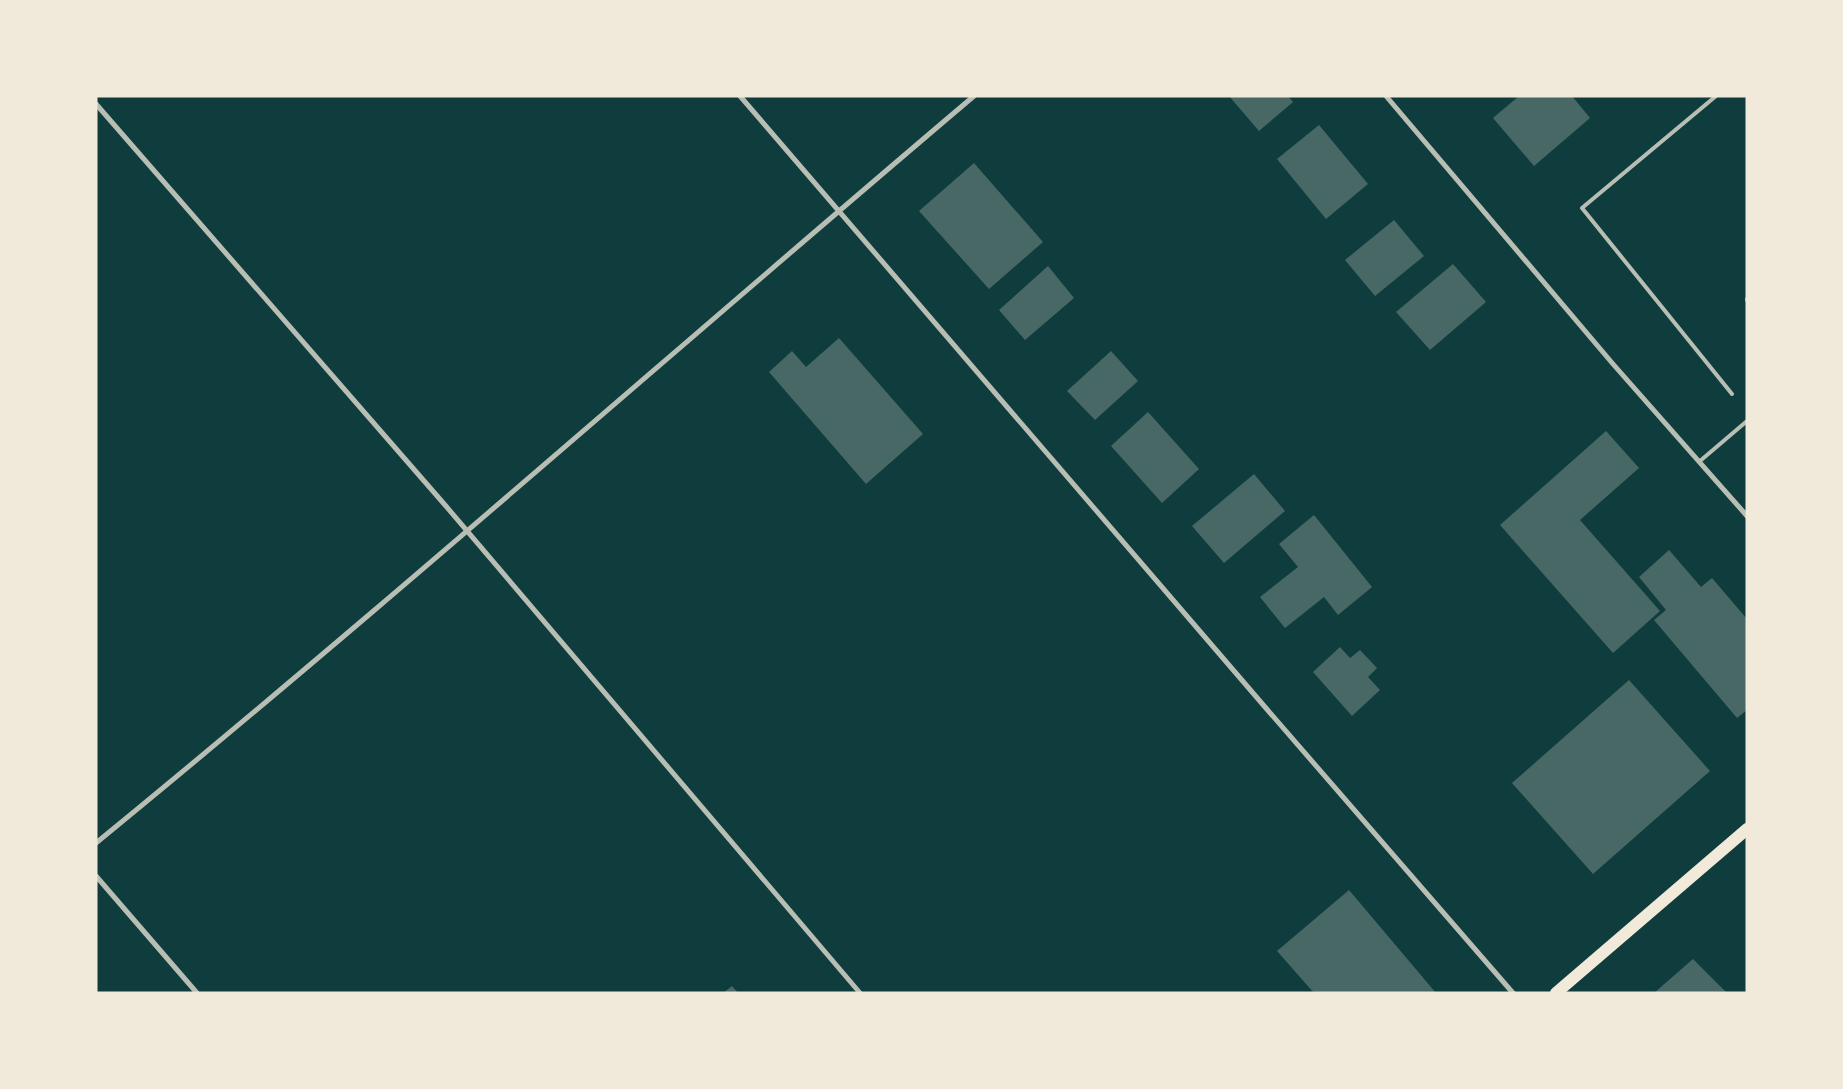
<svg xmlns="http://www.w3.org/2000/svg" width="1843" height="1089" viewBox="0 0 1843 1089" font-family="'Roboto Condensed',sans-serif">
	<rect width="100%" height="100%" fill="#0f3d3e"/>
	<path fill="#486865" d="M1229,96H1288L1293,102L1259,131Z
		M1519,96H1572L1590,118L1534,166L1493,118Z
		M1319,125L1368,184L1326,219L1277,159Z
		M974,163L1043,242L989,289L919,211Z
		M1394,220L1424,256L1375,296L1345,260Z
		M1453,264L1486,302L1430,350L1396,312Z
		M1048,266L1074,298L1025,340L999,310Z
		M839,338L923,434L866,484L769,372L792,351L806,367Z
		M1111,351L1138,381L1095,420L1067,391Z
		M1148,412L1199,469L1162,503L1111,446Z
		M1606,431L1639,468L1580,520L1660,611L1613,653L1500,525Z
		M1254,474L1285,511L1224,563L1192,526Z
		M1314,515L1372,587L1338,615L1324,597L1285,628L1260,597L1298,567L1279,544Z
		M1669,550L1701,587L1712,578L1747,619V710L1737,718L1654,620L1666,610L1639,577Z
		M1340,647L1350,658L1360,650L1377,668L1368,677L1380,690L1352,716L1313,672Z
		M1629,680L1710,771L1593,874L1512,783Z
		M1349,890L1436,993H1314L1277,951Z
		M1693,959L1727,993H1654Z
		M732,986L738,993H723Z"/>
	<g fill="none" stroke-linecap="round" stroke-linejoin="round">
		<path stroke="#b8beb3" stroke-width="4" d="M1716,96L1582,208L1732,394
			M1747,299V300
			M1700,461L1747,421"/>
		<path stroke="#b8beb3" stroke-width="5" d="M740,96L1265,707L1513,993
			M1386,96L1613,364L1747,516
			M96,104L445,505L860,993
			M96,843C393,600 681,344 974,96
			M96,876L197,993"/>
		<path stroke="#f1e9da" stroke-width="12" d="M1556,993L1747,829"/>
	</g>
	<rect width="1843" height="1089" fill="none" stroke="#f1e9da" stroke-width="195"/>
</svg>
